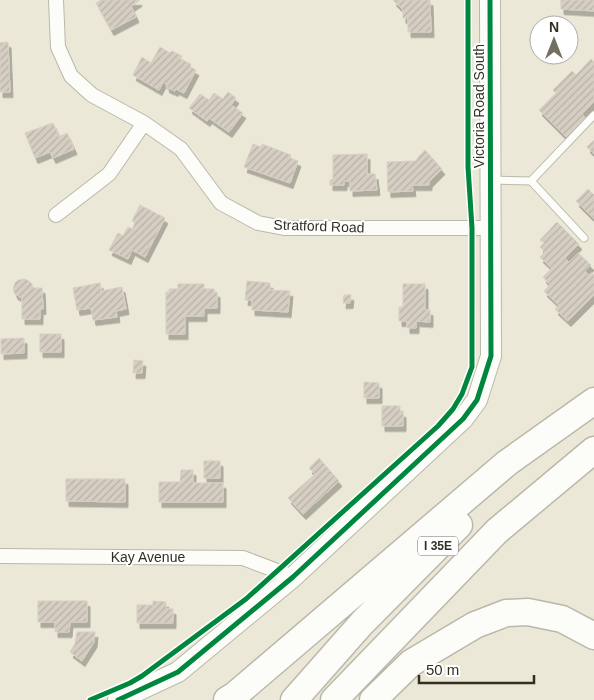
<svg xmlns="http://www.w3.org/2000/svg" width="594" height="700" viewBox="0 0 594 700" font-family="Helvetica,sans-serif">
	<defs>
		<pattern id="building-hatch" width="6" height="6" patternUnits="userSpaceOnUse" patternTransform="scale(1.25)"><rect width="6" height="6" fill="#d6cec2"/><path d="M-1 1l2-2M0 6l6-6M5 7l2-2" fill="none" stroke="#b8b1a6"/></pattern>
		<filter id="shadow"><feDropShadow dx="3" dy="5.5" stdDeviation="0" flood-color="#0004"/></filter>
	</defs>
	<rect width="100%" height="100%" fill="#ece8d7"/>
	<path fill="url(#building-hatch)" stroke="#d6cfc3" filter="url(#shadow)" d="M101,0H139V1L131,6L136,17L111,30L96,3Z
		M393,0H430L431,32H408V18H403V10Z
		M561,0H594V11L561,9Z
		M8,42L10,92H0V43Z
		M160,47L170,53L172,51L182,56L180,59L191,64L190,67L196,70L184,93L176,89L175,91L166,87L167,85L163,82L159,90L133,75L142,57L151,63Z
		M591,59L594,62V101L582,114L585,118L566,137L539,110L556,93L553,90L572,71L576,75Z
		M228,92L236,98L231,105L243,113L229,132L209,118L207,121L189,108L200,94L209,100L214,93L223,99Z
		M53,123L59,137L67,133L74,149L53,158L50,152L35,158L25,133Z
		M594,140V154L587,147Z
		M253,144L261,147L262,144L291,155L290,158L298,161L290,183L244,167Z
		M425,150L442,169L429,182V185H412L413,191L388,192L387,162L416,161L419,156Z
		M367,154V174H375L377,190L350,191V181H344V185H330V180L333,179V155Z
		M588,189L594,195V219L576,201Z
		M140,205L165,218L145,257L132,250L128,259L109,250L118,233L123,236L128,227L132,229L135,223L132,221Z
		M557,222L579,244L565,258L569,262L578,253L591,265L585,271L589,275L592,273L594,275V295L568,321L555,309L559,305L544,291L550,285L543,277L552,268L540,257L545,252L540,247L544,243L540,240Z
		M24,279L29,281L32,284V288H42L43,309H40V319H22V298L15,294L13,289L15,283L18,280Z
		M247,281L270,283V290L290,291L288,312L252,310V300H245Z
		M100,283L101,291L122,287L126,309L116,311L117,317L93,320L91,308L77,310L73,288Z
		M178,284H204V289H214V292H217V308H204V316H185V334H166V292H169V289H178Z
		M403,284H425V310H430V322L416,321V328H407V321H399V307H403Z
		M344,295H351L350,303H343Z
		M40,334H61V352H40Z
		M24,338V353L1,354V339Z
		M134,360L143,361L142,373H133Z
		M364,382L379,383V398H364Z
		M382,406H400V412H403V426H382Z
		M319,458L339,481L303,514L288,498L315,474L309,468Z
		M204,461H220V478H204Z
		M181,470H193V483H223V502H159V482H180Z
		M66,479H125V502L66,501Z
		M38,601H87V622H70L69,632H55V622H38Z
		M153,601L166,602V609H173V623H137V605H153Z
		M77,632H95L94,642L82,661L70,652L75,644Z"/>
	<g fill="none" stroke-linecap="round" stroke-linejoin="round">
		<defs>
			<path id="lane" d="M491,180L531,181L594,115
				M531,181L584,238"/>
			<path id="street" d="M56,0L58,47L71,76L92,95L144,123L181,149L221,203L258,223L284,228H491
				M56,215L109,174L144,123
				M0,556L243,558L293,577"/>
			<path id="secondary" d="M118,700L178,672L293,577L463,419L477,400L491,356L490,0"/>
			<path id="highway" d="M227,700L235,695L507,463L594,401
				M294,700L362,623L459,525
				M334,700L497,531L594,450
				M373,700L411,663L475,625L506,613L528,612L562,619L594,636"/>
		</defs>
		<use href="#lane" stroke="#bab8aa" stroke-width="9"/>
		<use href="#street" stroke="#bab8aa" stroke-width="16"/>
		<use href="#secondary" stroke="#bab8aa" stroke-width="22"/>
		<use href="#highway" stroke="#bab8aa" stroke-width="29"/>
		<use href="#lane" stroke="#fcfcf9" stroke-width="7"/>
		<use href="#street" stroke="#fcfcf9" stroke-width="14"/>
		<use href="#secondary" stroke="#fcfcf9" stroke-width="20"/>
		<use href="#highway" stroke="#fcfcf9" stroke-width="26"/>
		<defs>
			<path id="cycleway" d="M90,700L130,683L142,676L246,599L438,426L453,409L462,394L472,367V228L468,167V0
				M118,700L178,672L293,577L463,419L477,400L491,356L490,0"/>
		</defs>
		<use href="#cycleway" stroke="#fff" stroke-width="8"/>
		<use href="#cycleway" stroke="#00873e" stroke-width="5"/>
	</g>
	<g text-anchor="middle" stroke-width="4" stroke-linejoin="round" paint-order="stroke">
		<rect fill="#fff" stroke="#706d65" stroke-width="1" x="418" y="536.5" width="40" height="19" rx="4"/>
		<g font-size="12" font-weight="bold" fill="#322f23">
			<text x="438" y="550">I 35E</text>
		</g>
		<g font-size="14" fill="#322f23" stroke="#fff">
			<text transform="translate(479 106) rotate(-90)" y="5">Victoria Road South</text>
			<text transform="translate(319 226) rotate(2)" y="5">Stratford Road</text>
			<text x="148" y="562">Kay Avenue</text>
		</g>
	</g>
	<g transform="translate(554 40)"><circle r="24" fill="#ffffff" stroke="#adaca7"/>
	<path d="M0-4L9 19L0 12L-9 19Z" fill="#737062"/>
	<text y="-8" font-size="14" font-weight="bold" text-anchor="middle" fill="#322f23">N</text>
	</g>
	<path d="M419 675v8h115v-8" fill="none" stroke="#322f23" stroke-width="2.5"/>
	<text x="426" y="675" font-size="15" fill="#322f23" stroke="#ffffff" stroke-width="4" paint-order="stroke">50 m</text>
</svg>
